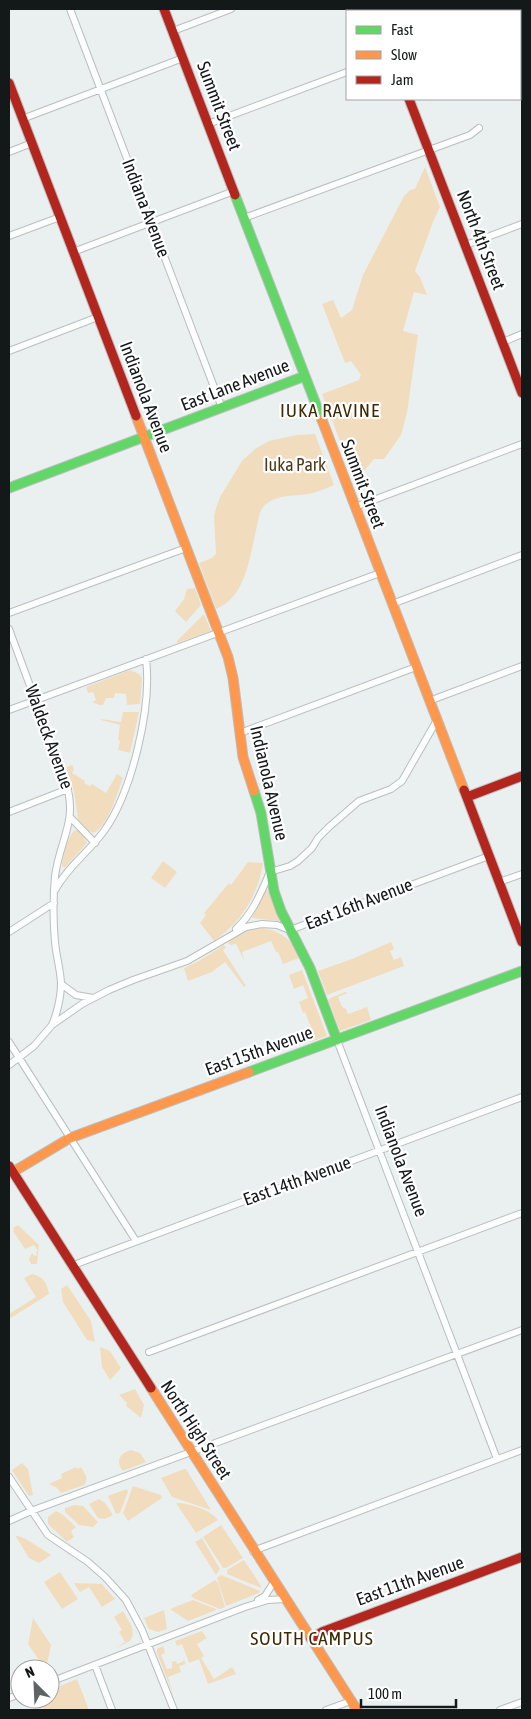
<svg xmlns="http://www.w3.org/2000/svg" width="531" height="1719" viewBox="0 0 531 1719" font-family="'Asap Condensed',sans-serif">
	<rect width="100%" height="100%" fill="#eaf0f0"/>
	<path fill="#f1ddbe" d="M425,167L440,207L433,222L415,271L420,277L427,295L414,292L403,331L418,335L407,413L401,435L384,459H374L365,470L353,475L322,394L359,380L361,375L351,361L345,363L322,304L333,300L341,318L352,310L363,275L404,196L410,190L415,189Z
		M315,434L334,485C327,488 320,491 313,493C296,497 279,493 265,505C259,511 259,518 257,526C250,554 247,597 216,609L199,563L212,558L216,554L214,516L216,508L220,497L242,461L255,449L269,441L296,435Z
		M195,588L201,605L186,622L175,611L184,599L187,589Z
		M204,614L211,631L177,643V641Z
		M130,670L139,674L142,678L140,704L127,705L126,694L115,693L114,698H106L103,705H99L92,702L96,700L93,692L88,693L86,687Z
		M123,712H139L130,753L118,750L120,741L118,740L120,725L101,720V719L121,722Z
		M72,765L74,769L72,773L85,781L84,783L90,786L92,784L106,793L117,774L123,778C117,794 109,824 94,833L89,831L78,819L74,791L66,767Z
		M75,830L80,831L87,843L65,867H63L62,865C64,854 66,838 75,830Z
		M163,861L177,872L165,888L151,878Z
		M248,862L263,863C258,896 241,922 214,941L200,923L206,915L204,913L229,883L231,885Z
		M267,889L280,920L279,921L252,918L265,890Z
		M263,928C280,931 294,940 299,958L283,964L278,952H276L271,941L242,952L245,962L236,944L230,945L228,942L247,930Z
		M391,942L394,949L390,951L394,960L401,957L404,966L327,995L318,971L352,959Z
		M224,945L226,948L223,950L246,986L244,987L225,962L212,972L188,981L184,968L199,961Z
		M302,970L327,1036L311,1042L307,1032L312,1030L305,1012L303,1013L299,1002L308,998L303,985L294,989L289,975Z
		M345,992L348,993L338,997L342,1007L346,1009L348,1014L367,1007L371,1020L340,1031L328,999Z
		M18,1225L39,1245L37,1264H31L29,1259L32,1253L35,1256L37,1255L36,1252L38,1251L34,1245L25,1249L13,1231L14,1230L13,1228Z
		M32,1274C43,1276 47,1283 49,1294L9,1319V1314L36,1297L24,1278Z
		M67,1285L91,1321L95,1342L87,1340L63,1302L61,1289Z
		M100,1347L110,1351L121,1368L110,1380L102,1367Z
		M135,1389L144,1405L141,1418L126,1406L127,1403L119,1395Z
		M131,1450L140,1453L146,1462L123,1471C115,1461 120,1453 131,1450Z
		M22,1463L28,1469L33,1495L29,1496L12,1470Z
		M76,1467L77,1469L81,1467C85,1474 89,1478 84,1485L61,1493L57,1488L49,1484L62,1478L61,1474Z
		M184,1469H186L211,1510L172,1497L161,1478Z
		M133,1486L161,1495L162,1498L128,1521L123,1513Z
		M127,1489L128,1492L120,1513L116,1514L108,1496Z
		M99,1499L105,1503L113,1515L105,1519L98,1518L89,1504Z
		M176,1503C187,1502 213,1511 218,1520L196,1533Z
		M74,1505L83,1506L98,1522L93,1527L79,1525L65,1512V1508Z
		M56,1511L62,1514L76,1527L71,1531L74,1537L67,1542L48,1524V1517Z
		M221,1525L243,1558L226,1568H223L203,1537Z
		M15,1535L26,1539L51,1555L39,1563L29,1558Z
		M202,1538L220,1569L216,1575L195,1542Z
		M244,1560L261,1586V1588L227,1574V1570Z
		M60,1572L78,1599L62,1609L44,1582Z
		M221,1575L260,1591L259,1593L226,1606L217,1578Z
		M215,1580L218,1583L225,1607L220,1609L193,1598L191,1595Z
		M74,1583L102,1584L115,1599L102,1607L89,1587L80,1592Z
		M193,1600L216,1609V1610L188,1621L170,1609Z
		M164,1610L167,1629L158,1632L149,1629L144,1618Z
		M123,1611L132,1627L133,1635L130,1641L116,1648L125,1642L119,1632L122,1630L114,1617Z
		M33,1618L51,1645L46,1669H45L28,1644Z
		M202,1631L207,1639H205L197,1644L204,1656L201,1658L214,1679L232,1667L236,1674L208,1684L199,1659L189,1663L182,1644L177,1646L175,1641Z
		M163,1646L165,1653L161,1655L167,1669L172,1668V1662L176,1661L177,1664L184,1661L183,1657L186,1664L179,1666L181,1672L168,1677L174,1697L157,1653V1649Z
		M77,1679L89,1710H44L39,1699H50V1689L59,1686L61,1690L60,1686Z"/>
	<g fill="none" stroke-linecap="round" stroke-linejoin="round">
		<defs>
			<path id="street" d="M70,9L222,408
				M511,11L518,9
				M173,31L231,9
				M22,119L183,58
				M208,124L347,72
				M9,152L32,143
				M244,218L470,135L479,128
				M9,236L60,217
				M466,245L522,224
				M73,252L234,191
				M503,342L522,334
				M9,351L98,317
				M355,507L522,444
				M392,604L522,555
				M9,613L186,548
				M9,629L66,783C78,821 60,839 55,876C53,898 53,920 55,942C56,955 61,972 61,984C61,996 57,1014 52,1025
				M429,701L522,666
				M9,710L380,573
				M240,733L416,667
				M9,812L68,789
				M71,818L95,843
				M499,882L522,874
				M55,890C69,865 88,853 104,831C132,792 152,707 146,659
				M236,929C253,913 261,893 270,872L290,866L298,861L312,848L318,838L329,827L359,801L391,789L402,781L437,720
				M9,932L54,903
				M61,984L76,995L93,998
				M337,1040L497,1459
				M9,1042L136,1241
				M9,1065L34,1046L52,1025L82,1004L109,990L133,980L187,961L246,927L262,924L277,925L290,930L489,856
				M71,1266L522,1097
				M149,1352L522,1213
				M9,1477L48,1535L88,1562L105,1577L126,1600L142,1630L174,1710
				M9,1521L31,1511L522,1330
				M253,1551L522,1450
				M258,1600L265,1596L274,1582
				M95,1665L112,1710
				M50,1682L245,1607L268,1600L285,1599
				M9,1698L20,1694
				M326,1710L351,1701
				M500,1710L522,1702"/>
			<path id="fast" d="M235,195L322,420
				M9,488L305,376
				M254,791L261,813L274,891L281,911L310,968L337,1040
				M249,1072L522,971"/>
			<path id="slow" d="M375,9L376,11
				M136,416L228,657L233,678L243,757L254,791
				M322,420L464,790
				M13,1172L70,1138L249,1072
				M151,1388L357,1710"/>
			<path id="jam" d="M164,9L235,195
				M9,83L136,416
				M409,99L522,393
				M464,790L522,942
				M467,797L522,776
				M9,1166L151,1388
				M311,1639L322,1632L522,1557"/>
		</defs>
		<use href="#street" stroke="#babebe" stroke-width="8"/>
		<use href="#fast" stroke="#babebe" stroke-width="11"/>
		<use href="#slow" stroke="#babebe" stroke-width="11"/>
		<use href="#jam" stroke="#babebe" stroke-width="11"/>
		<use href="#street" stroke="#fcfdfd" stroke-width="6"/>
		<use href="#fast" stroke="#63d668" stroke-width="9"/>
		<use href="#slow" stroke="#ff974d" stroke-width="9"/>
		<use href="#jam" stroke="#b3261e" stroke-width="9"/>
	</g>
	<g text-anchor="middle" stroke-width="4.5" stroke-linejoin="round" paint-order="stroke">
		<g font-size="18" fill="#131818" stroke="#fff">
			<text transform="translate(219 106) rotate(69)" y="6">Summit Street</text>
			<text transform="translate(146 208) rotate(69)" y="6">Indiana Avenue</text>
			<text transform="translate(481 240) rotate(69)" y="6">North 4th Street</text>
			<text transform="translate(235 385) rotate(-21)" y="6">East Lane Avenue</text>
			<text transform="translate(146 397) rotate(69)" y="6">Indianola Avenue</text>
			<text transform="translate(363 484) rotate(69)" y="6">Summit Street</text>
			<text transform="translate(49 737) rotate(70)" y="6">Waldeck Avenue</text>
			<text transform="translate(269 783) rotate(77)" y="6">Indianola Avenue</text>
			<text transform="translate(359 904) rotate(-21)" y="6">East 16th Avenue</text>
			<text transform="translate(259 1051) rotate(-20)" y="6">East 15th Avenue</text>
			<text transform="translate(401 1161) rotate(69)" y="6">Indianola Avenue</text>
			<text transform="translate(297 1181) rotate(-20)" y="6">East 14th Avenue</text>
			<text transform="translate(196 1430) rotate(57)" y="6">North High Street</text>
			<text transform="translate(410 1581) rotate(-20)" y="6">East 11th Avenue</text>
		</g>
		<g font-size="18" fill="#4e3a1b" stroke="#fff">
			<text x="295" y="471">Iuka Park</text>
		</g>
		<g font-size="19" letter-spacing="1" fill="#3e2903" stroke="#fff">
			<text x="330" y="417">IUKA RAVINE</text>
			<text x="312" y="1645">SOUTH CAMPUS</text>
		</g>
	</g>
	<rect width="531" height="1719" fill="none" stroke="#131818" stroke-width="20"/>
	<rect x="346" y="10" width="175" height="90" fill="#ffffff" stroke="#a1a3a3"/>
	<rect x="356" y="26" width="25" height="8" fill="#63d668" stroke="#a1a3a3"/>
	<text x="391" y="35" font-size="15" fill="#131818">Fast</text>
	<rect x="356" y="51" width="25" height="8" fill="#ff974d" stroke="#a1a3a3"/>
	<text x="391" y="60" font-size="15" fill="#131818">Slow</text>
	<rect x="356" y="76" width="25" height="8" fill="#b3261e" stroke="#a1a3a3"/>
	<text x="391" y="85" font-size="15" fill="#131818">Jam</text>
	<g transform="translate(35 1684) rotate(336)"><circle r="24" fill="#ffffff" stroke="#a1a3a3"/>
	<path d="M0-4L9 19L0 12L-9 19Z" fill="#5e6464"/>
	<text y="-8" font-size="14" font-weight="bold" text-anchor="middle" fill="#131818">N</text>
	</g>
	<path d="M361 1699v8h95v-8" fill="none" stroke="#131818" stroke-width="2.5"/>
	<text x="368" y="1699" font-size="15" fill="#131818" stroke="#ffffff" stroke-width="4" paint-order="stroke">100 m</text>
</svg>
